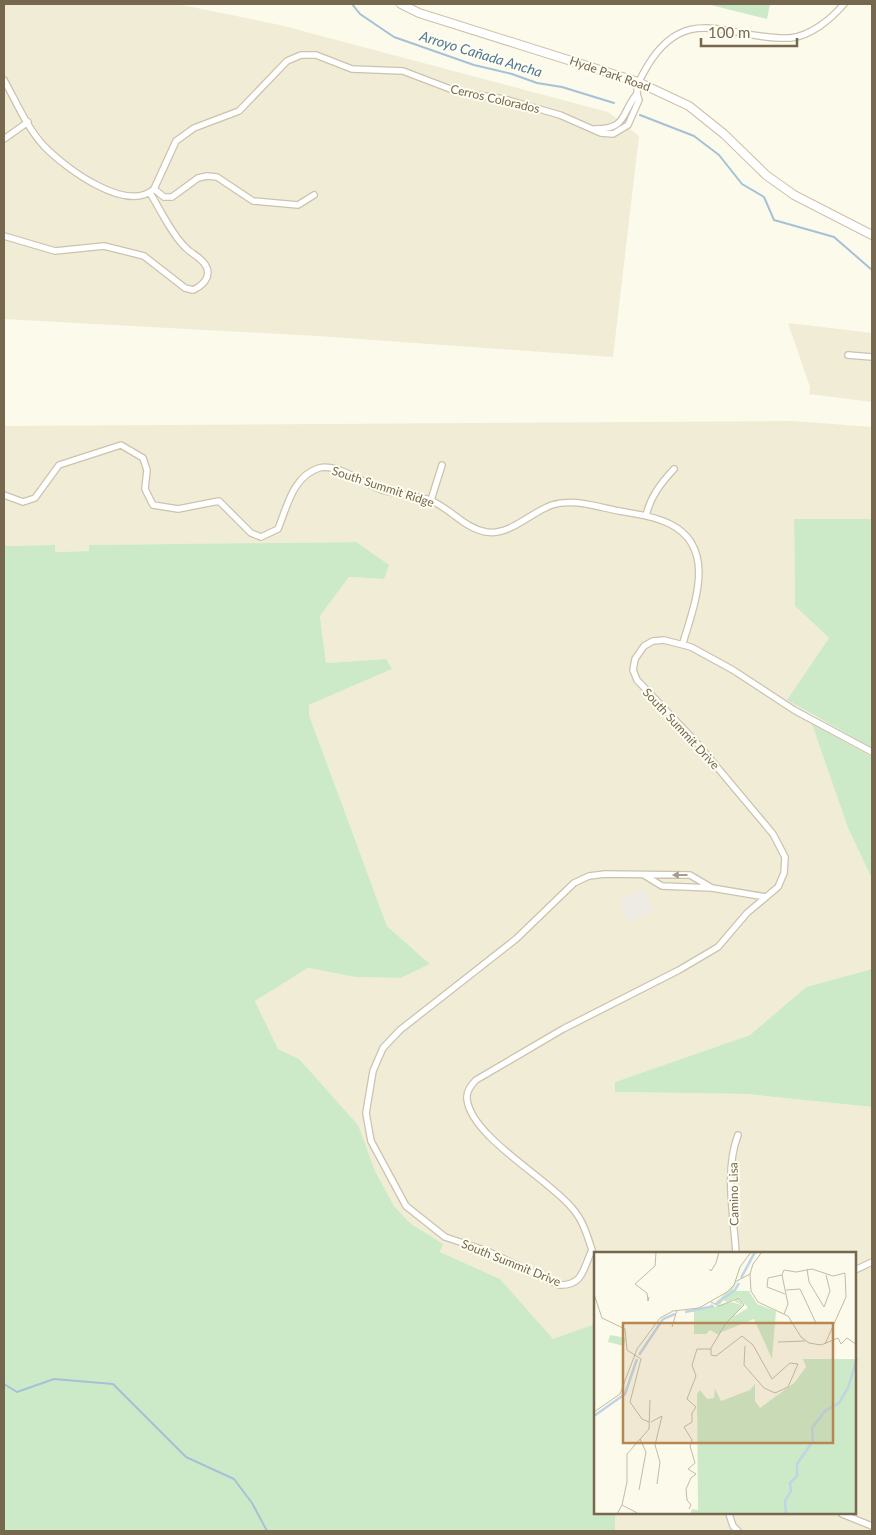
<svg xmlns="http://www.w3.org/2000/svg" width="876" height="1535" viewBox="0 0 876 1535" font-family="Lato,sans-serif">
	<rect width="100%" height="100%" fill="#fcfaea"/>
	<path fill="#f0ecd6" d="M4,4H177L280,25L608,112L639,136L613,357L318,336L4,319Z
		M788,323L872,333V402L809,394L810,387Z
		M793,421L872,427V519H794L795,606L829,638L788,700L809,713L848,828L872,879V969L806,987L750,1035L615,1082V1092L746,1094L872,1107V1531H615V1514H855V1254H595V1324L553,1340L500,1279L440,1252L442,1244L410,1223L394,1206L375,1171L363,1141L299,1059L278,1049L255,1001L308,968L355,977L401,978L430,964L387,926L309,715V705L392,669L386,659L326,663L320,616L349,577L384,579L356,542L90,545L89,551L55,552V545L4,546V426Z"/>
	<path fill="#edebe3" d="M644,889L654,911L629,922L620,900Z"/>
	<path fill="#cdeac8" d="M707,4H770L767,19Z
		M794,519H872V748L787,700L829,638L795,606Z
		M356,542L389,565L384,579L349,577L320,616L326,663L386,659L392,669L309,705V715L387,926L430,964L401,978L355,977L308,968L255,1001L278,1049L299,1059L358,1125L375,1171L394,1206L410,1223L443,1244L440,1252L500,1279L553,1339L595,1324V1514H615V1531H4V546L55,545V552L89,551V545Z
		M812,724L872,757V879L848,828Z
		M872,969V1107L746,1094L615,1092V1082L750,1035L806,987Z"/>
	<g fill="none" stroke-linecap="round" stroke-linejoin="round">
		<path stroke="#a5c1d7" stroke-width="2" d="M352,4L360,14L394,37L474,65L512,74L537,83L562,87L614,103
			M640,115L694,136L719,155L742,184L764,197L774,220L834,237L872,270
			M4,1384L17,1392L54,1379L113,1384L186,1457L234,1479L252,1503L267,1531"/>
		<defs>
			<path id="street" d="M4,80C16,101 27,128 44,146C64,167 126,214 154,189L176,141L194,128L239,111L287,61L301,55H316L352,69L403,71L458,92L504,99L560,115L601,133L613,134L628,125L639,100C633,87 642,76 648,65C688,0 731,41 790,38C811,36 831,19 844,4
				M594,129C627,129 620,116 636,95
				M4,139L28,122
				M154,189L164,197H172L198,178L207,176L217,177L253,201L298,205L314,195
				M4,236L55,251L104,246L144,256L185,288L193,290C202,286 212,277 206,266C202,258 192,254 186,248C172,235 160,209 150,193
				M848,355L872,357
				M4,495L23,502L35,498L59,465L121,445L143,458L147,470L145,489L153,505L178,509L219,501L251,533L261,537L278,529C287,507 293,476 319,468C337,463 365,484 382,490C398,495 415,495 430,500C450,508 464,528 486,532C510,536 531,512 552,505C573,498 597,507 619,511C636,514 654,516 670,524C718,548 694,605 683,643
				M431,500L442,465
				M646,516C650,497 661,483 674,469
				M644,875L662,886L712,888L766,897
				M712,888L690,875L605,874L589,876L574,883L516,939L400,1030L383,1048L373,1071L366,1113L371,1141L406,1206L445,1237L487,1251L559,1285C583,1286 583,1269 592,1250C587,1235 583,1220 572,1208C549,1179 471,1137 467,1099C466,1091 471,1085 476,1080L563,1029L679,970L718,947L747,913L778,887L784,873L785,857L773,834L696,742L637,680L633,670L635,659L644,646L653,641L664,640L691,647L733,670L794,710L872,752
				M736,1254C734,1217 724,1171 738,1135
				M855,1270L872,1262
				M729,1514L733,1526L738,1531
				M842,1514L872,1526"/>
			<path id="secondary" d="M401,4L419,13L638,82L689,106L724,134L766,175L794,195L872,235"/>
		</defs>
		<use href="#street" stroke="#ccc3ad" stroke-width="8"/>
		<use href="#secondary" stroke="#cdc2a8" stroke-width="10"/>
		<use href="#street" stroke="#fff" stroke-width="5.5"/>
		<use href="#secondary" stroke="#fff" stroke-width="8"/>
	</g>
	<defs><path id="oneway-solid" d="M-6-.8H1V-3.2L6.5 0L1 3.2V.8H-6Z" transform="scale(1.25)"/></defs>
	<use fill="#a69d8c" href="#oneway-solid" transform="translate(680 875) rotate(-180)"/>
	<g text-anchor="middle" stroke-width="4" stroke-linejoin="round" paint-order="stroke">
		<g font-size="12" fill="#76684e" stroke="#fefdf1">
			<text transform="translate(610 74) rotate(19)" y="4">Hyde Park Road</text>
			<text transform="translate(495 99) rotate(13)" y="4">Cerros Colorados</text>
			<text transform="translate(383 487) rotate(18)" y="4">South Summit Ridge</text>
			<text transform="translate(681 729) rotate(47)" y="4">South Summit Drive</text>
			<text transform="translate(734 1194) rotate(-91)" y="4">Camino Lisa</text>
			<text transform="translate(511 1263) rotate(22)" y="4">South Summit Drive</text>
		</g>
		<g font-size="14" font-style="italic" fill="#4f7796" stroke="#fefdf1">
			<text transform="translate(481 54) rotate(17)" y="5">Arroyo Cañada Ancha</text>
		</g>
	</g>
	<g transform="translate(594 1252)">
		<rect width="262" height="262" fill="#fcfaea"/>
		<path d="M143,30L138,39H155L163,52L182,59L178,107L160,67L128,80L137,66L154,56L145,45L133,50L129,48L126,53L121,51ZM144,46L149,53L125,83L116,78L112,82H100V60L91,59L117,55V51L120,55L137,50L148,53L140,49ZM16,83L32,86L30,94L14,90ZM209,107H262V262H96L98,257L104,258L103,142L106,138L113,147L120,146L121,137L127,149L156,138L161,132V149L166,156L200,131L212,115Z" fill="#cdeac8"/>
		<path fill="none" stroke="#bfd5e5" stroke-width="2.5" d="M147,26L161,0M122,52L141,38L145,31M91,60L120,54M45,103L69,67L81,62M0,164L31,142L43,107M192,262L191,249L197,239L196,231L203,224V212L219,189L218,176L231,159L245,151L254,136L263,106"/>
		<path fill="none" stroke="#c2bca7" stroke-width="1" d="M168,0L159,12L156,22L157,39L164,50L194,64L207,85L215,91L227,93L244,86L247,92L253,86L263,93M115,17L117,19L122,11L125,0M213,17L215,30L230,55L236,39L232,23M188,23L174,26L173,35L191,42M141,30L156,22M192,38L206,37L222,71H238M0,42L8,66L31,77L33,98L47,107L36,150L48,167L55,170M55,45L54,49L53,41L41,32L61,14L62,0M117,50L125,54L145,46L150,53L132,71L117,96V103L122,104L148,84L159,93L178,127L196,111L204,112L194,135L181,141L170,136L150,113L151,94M190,62L194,52L188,23L190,18L202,20L218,17L239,24L251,21L252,45L231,92M78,75L83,58M184,90L211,89M0,160L26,142L43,97L66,66L79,59L105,56L133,40L140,33L146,15L157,0M57,170L68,164L61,193L66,210L63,232M45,238L52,200L46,187M28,253L33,230V202L55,177L56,148M95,257L97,253L93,248L92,237L97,226L102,222L94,217L101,211L96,194L98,188L90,175L98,170V161L102,155L93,147L102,124L98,113L103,97H117M23,262L28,253L45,262"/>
		<path fill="#b68752" fill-opacity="0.15" stroke="#b68752" stroke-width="2.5" d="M29,71H239V191H29Z"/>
		<rect width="262" height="262" fill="none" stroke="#76684e" stroke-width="2.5"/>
	</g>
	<rect width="876" height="1535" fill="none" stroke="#76684e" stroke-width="10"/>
	<path d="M701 38v8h96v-8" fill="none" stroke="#76684e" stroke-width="2.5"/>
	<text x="708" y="38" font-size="15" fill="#76684e" stroke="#fefdf1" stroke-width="4" paint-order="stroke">100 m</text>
</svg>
